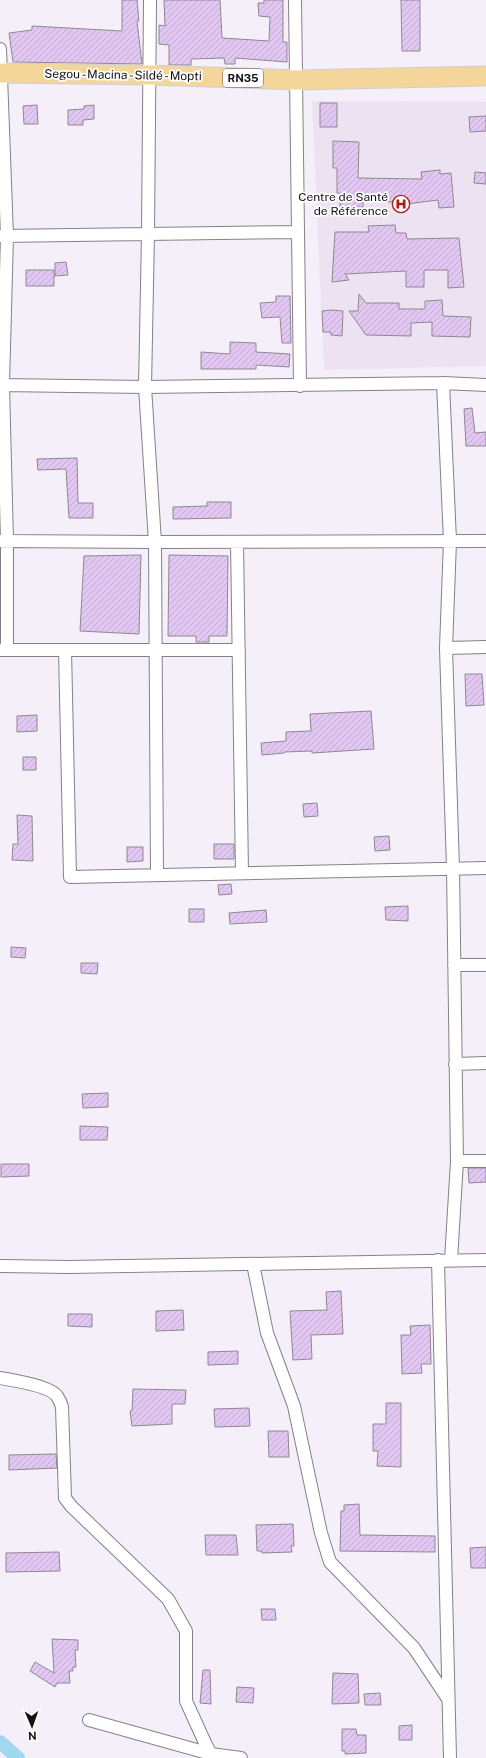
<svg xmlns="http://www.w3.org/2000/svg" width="486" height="1758" viewBox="0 0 486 1758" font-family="'Public Sans',sans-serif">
	<defs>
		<pattern id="building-hatch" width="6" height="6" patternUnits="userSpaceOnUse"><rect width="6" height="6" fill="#e3c7f3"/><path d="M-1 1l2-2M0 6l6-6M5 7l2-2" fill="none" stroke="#c2aacf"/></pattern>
	</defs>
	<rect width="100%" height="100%" fill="#f5eff9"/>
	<path fill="#ece2f1" d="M312,101L486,102V366L324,370Z"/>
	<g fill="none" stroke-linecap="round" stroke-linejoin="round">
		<path stroke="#a0d8f1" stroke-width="14" d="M0,1742L18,1758"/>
	</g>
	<path fill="url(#building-hatch)" stroke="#8e8891" d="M122,0H137L139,21H137L142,64L13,62L9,33L32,30V26L122,31Z
		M164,0H220L222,38L269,41L270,17L259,16L258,3H264V0H283V42H287V62L235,58V64H225L224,58L191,59V65H169V45L159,44V25L165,26Z
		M401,0H420V51H402Z
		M320,103H337V127H320Z
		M37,105L38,124H24L23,106Z
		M94,105V119L83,120V125H68V110L84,109V106Z
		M486,116V131L470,132L469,117Z
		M333,141L359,142L358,178L422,179L421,172L440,170V174L451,173L454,207L439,208L438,200L406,204H395V202L363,201V207H340V193H337V168H333Z
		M475,172L486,173V184L474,183Z
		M395,225L396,233H406L407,239L459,238L464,287L448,288V270H424V287H406V271L345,274L349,280L332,282L335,232H369L368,226Z
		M66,262L68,275L55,276V263Z
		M26,270H54V286H26Z
		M359,294L366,303H399V309H425V301L442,300L443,316L471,317L470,337L432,336V322L411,323V336L366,335L349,311H358Z
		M276,296H290L291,343H282L280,317L262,318L260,303L276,302Z
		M332,310L343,311L342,336L331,335V332H323L322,311Z
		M230,342L256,343V352L290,354L289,367L256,365V369H201V352L230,354Z
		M472,408L475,433L486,432V446H466L464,409Z
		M77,458L78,503H93V518H69L66,469L38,470L37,459Z
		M207,502H231V518L173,519V507L207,506Z
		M141,555L139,634L80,631L84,556Z
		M169,555L228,556L227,636H209V642H196V636H168Z
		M465,674H482L484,705L466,706Z
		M371,711L374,749L312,753V751L284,752V753L262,755L261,743L286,741V732L311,731L310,714Z
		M37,715V731L17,732V716Z
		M23,757H36V770H23Z
		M317,803L318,816L304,817L303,804Z
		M17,815L32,816L33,861L12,860L13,844H18Z
		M389,836L390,850L375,851L374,837Z
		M214,844H234V859H214Z
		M127,847H143V861L127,862Z
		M231,884L232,894L219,895L218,885Z
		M408,906V921L386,920L385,907Z
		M189,909H204V922H189Z
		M266,910L267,922L230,924L229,913Z
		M11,947L26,948L25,958L11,957Z
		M81,963H98L97,974L81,973Z
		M108,1093V1107L83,1108L82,1094Z
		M80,1126L108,1127L107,1140H80Z
		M1,1164H29V1176L1,1177Z
		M468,1168H486V1182L469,1183Z
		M341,1291L343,1334L311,1335L312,1359L293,1360L290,1311L327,1310L326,1292Z
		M183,1310L184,1330L156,1331V1311Z
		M68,1314H92V1327L68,1326Z
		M430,1325L431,1364H421L422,1373L402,1374L401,1335H411L410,1326Z
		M238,1351V1364L208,1365V1352Z
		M133,1389L186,1390L185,1404H172V1424L132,1426L130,1411H132Z
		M386,1403H401V1467L377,1466L378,1451H373V1424H386Z
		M249,1408L250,1426L215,1427L214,1409Z
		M268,1431H288L289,1457H269Z
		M56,1454L57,1468L9,1470V1455Z
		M359,1504L360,1535L435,1536V1552L340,1551L341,1511H344V1505Z
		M293,1524L294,1546H291L292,1552L262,1553V1551H257L256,1525Z
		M205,1535H236L238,1555H206Z
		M486,1547V1568H471L470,1548Z
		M59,1552L60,1571L6,1572V1553Z
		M261,1609H275L276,1620H262Z
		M52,1639L78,1640V1650H75L76,1667H73V1671H69L70,1683H57L55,1687L30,1671L35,1662L54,1673Z
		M203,1670H210L211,1704L200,1703Z
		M333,1673L358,1674L359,1703L332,1704Z
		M237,1687L254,1688L253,1703L236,1702Z
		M380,1693L381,1705H365L364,1694Z
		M412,1725V1740H399V1726Z
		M342,1729H356L357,1735H366V1753L345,1754V1751H342Z"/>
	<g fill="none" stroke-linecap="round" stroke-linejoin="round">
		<defs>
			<path id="street" d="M150,0L148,234L145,387L155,542L157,875
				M295,0L300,386
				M0,49L7,236L3,385L7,541V650
				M0,236L297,232
				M443,383L450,541L446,648L453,868L457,1161L451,1260
				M0,385L145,387L443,383L486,385
				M0,541L155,542L486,541
				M237,542L242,873
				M446,648L486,647
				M0,650H239
				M65,650L70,877L486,868
				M454,965H486
				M455,1064L486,1063
				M457,1161H486
				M438,1260L450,1758
				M253,1264L267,1333L294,1406L321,1533L330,1562L414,1648L448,1699
				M0,1266L69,1267L486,1260
				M0,1378C12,1380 50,1386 57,1396C59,1399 61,1403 62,1407L65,1498L71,1506L168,1599L186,1631V1701L206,1745L211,1754L241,1758
				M89,1720L211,1754L213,1758"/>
			<path id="primary" d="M0,73L149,75L297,80L486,76"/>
		</defs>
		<use href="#street" stroke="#858088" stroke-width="14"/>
		<use href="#primary" stroke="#d0cfd0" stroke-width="21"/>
		<use href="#street" stroke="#fff" stroke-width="12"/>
		<use href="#primary" stroke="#f5d69a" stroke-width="19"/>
	</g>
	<defs>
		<symbol id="hospital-ring" viewBox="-11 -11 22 22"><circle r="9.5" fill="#fff" stroke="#ae1e17" stroke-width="1.5"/><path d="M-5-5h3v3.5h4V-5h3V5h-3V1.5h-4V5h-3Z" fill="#ae1e17"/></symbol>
	</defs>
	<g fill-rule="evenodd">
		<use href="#hospital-ring" x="391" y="194" width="20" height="20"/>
	</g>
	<g text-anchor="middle" stroke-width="3.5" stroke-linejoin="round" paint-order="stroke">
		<rect fill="#fff" stroke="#5a585a" stroke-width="1" x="223" y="69" width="40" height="18" rx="3"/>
		<g font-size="11" font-weight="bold" fill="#131114">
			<text x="243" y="82">RN35</text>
		</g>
		<g font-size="12" fill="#131114" stroke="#fff">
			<text transform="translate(123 75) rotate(1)" y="4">Segou - Macina - Sildé - Mopti</text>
		</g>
		<g font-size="12" fill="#131114" stroke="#fff" text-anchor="end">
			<text x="388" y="201">Centre de Santé<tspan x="388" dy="14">de Référence</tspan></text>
		</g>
	</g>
	<g transform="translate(32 1726) rotate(178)" stroke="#ffffff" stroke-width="3" paint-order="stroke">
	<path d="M0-3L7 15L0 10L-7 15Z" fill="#131114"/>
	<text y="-6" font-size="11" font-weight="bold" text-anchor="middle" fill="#131114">N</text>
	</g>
</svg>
